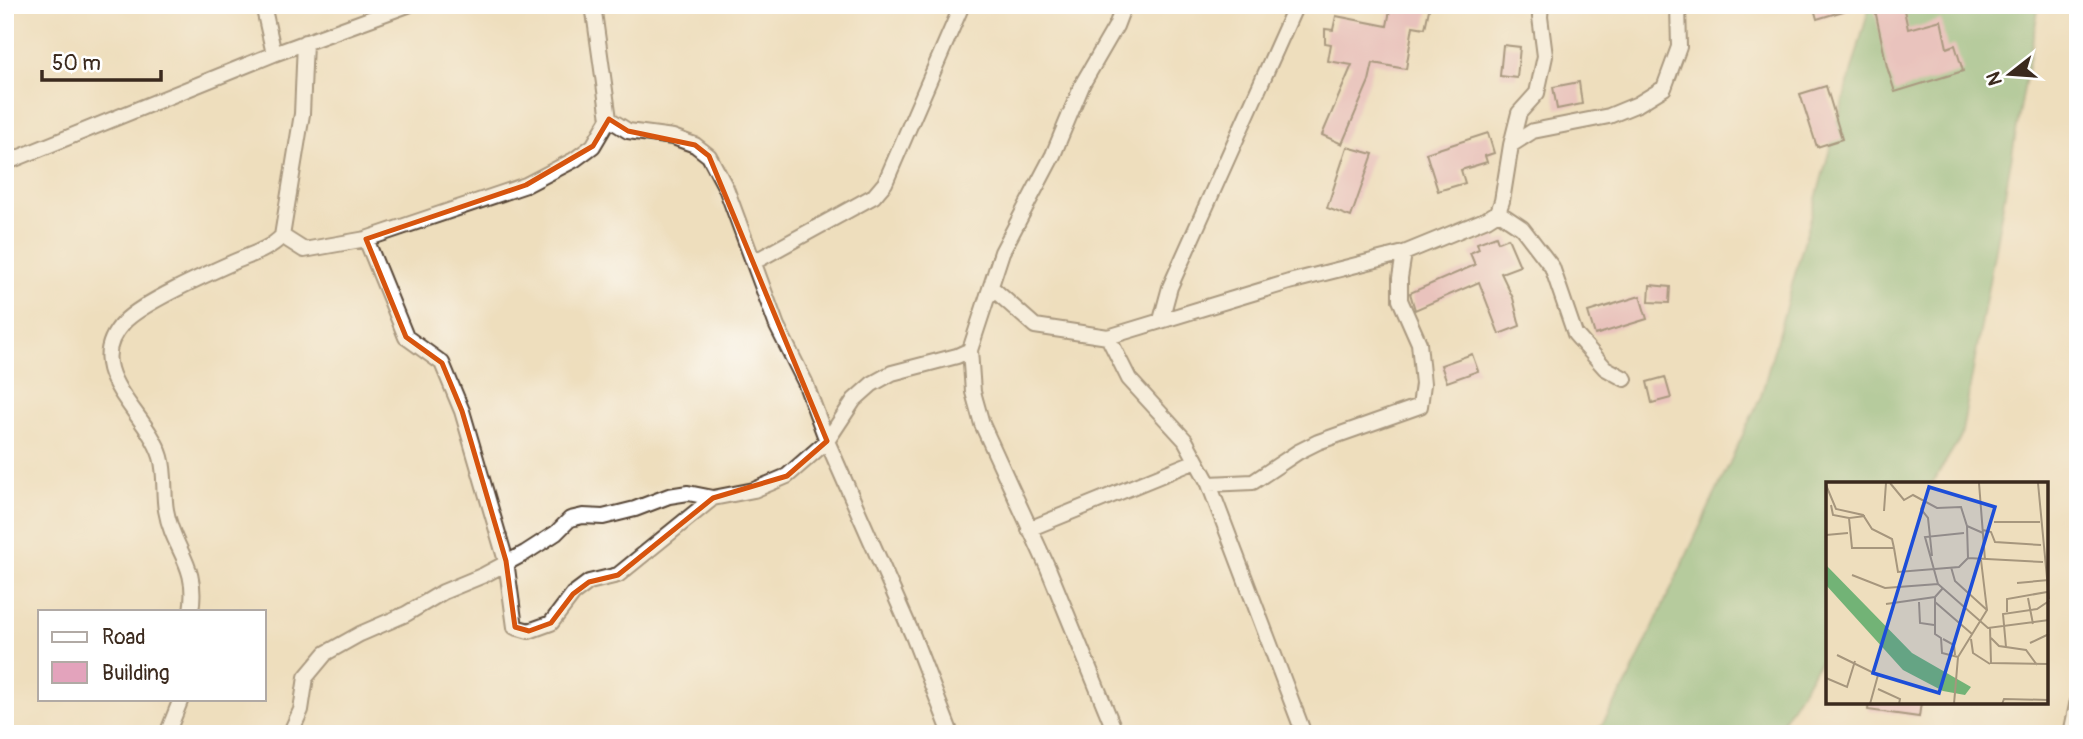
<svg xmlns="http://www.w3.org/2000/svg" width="2083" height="739" viewBox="0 0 2083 739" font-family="Pangolin,sans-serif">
	<rect width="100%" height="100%" fill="#fff"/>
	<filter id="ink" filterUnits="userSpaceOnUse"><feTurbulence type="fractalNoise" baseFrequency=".0143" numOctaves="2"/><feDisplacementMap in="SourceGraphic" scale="14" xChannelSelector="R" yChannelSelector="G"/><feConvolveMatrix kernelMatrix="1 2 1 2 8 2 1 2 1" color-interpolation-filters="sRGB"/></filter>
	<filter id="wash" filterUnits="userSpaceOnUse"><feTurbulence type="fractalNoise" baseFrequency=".00686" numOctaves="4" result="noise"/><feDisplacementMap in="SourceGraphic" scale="28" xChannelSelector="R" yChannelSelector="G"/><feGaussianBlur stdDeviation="1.57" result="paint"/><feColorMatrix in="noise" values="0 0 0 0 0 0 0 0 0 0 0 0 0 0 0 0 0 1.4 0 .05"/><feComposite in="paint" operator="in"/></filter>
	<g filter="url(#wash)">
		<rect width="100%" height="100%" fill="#eedebd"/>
		<path fill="#72b376" stroke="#566e4a" stroke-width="2" d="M1870,5H2039L1961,437L1932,483L1828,484L1827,650L1775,734H1596L1625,687L1761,396Z"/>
		<g id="blocks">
			<path fill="#e3a3bc" d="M1391,5H1430L1425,28L1413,26L1406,69L1373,63L1369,81L1342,144L1322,135L1352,65L1328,61L1331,44L1325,43V29L1333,30L1336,16L1387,26Z
				M1813,5H1852L1853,8L1817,19Z
				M1874,5H1903L1908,29L1941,20L1947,48L1955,45L1963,71L1895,92L1887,67Z
				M1503,45L1520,47L1517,78L1500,76Z
				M1579,82L1582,104L1557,109L1553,87Z
				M1826,86L1842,139L1817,147L1800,94Z
				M1488,133L1494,153L1485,156L1487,162L1461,170L1465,183L1438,191L1426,153Z
				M1347,147L1373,154L1351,217L1327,208Z
				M1496,236L1498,242L1508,238L1520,266L1501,273L1513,298L1520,326L1499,334L1479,282L1415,310L1410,293L1475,265L1470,253L1479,249L1477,243Z
				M1650,285L1670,287L1669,303L1649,302Z
				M1640,296L1647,319L1595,335L1588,312Z
				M1472,354L1478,371L1447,382L1441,365Z
				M1665,377L1671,398L1652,403L1647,382Z
				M1869,702H1921L1919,717L1868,710Z"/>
		</g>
	</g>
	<g filter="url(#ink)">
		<use href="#blocks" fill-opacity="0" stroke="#564536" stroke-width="2"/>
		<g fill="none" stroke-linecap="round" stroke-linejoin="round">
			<defs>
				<path id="minor" d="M263,5L274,54
					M609,119L628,131L673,137L695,145L709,156L726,188L777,326L805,382L827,441L913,636L951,734
					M1511,145L1519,113L1537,93L1545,56L1540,17L1541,5
					M5,163L274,54L408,5
					M1498,212L1522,228L1552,267L1575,334L1605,368L1625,379
					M282,236L304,250L366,239L526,185L574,160L593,146L609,119L593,5
					M366,239L406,337L442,363L462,411L506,561L515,627L529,631L551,623L573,594L589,582L618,575L713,498L754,490L787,476L827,441L854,400L872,384L892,373L957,356L970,350L1002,252L1053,155L1083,83L1116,26L1124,5
					M754,262L874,196L885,183L962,5
					M991,287L1035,326L1108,337L1289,282L1404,253L1487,219L1498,212L1502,201L1511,145L1533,131L1609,116L1638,104L1664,88L1679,47L1678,5
					M1161,320L1170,287L1296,5
					M1108,337L1129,379L1185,440L1209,484L1304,734
					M970,350L973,392L982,424L1048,568L1116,734
					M1209,484L1253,482L1298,452L1318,442L1420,406L1423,384L1419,343L1400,300V278L1404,253
					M1029,529L1196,461
					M191,611C199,564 173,551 166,510C163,493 166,474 161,457C147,411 78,371 124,322C143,302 209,273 236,261C253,254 270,249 282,236L302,114L305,42
					M167,734L181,699
					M290,734L301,710L306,677L326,653L360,634L406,614L443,592L484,575L525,553L556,533L570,519L583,516L603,517L635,509L669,496L688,493L713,498
					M2071,734L2078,700"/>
			</defs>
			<use href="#minor" stroke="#564536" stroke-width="18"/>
			<use href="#minor" stroke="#fff" stroke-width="14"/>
		</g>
	</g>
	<path d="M0 0H2083V739H0ZM609,119L628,131L695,145L709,156L827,441L787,476L713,498L618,575L589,582L573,594L551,623L529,631L515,627L506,561L462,411L442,363L406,337L366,239L526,185L593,146Z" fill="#eedebd" fill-opacity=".55" fill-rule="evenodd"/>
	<path fill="none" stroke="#d7540e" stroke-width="5" stroke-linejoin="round" d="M609,119L628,131L695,145L709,156L827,441L787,476L713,498L618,575L589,582L573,594L551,623L529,631L515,627L506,561L462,411L442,363L406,337L366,239L526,185L593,146Z"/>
	<g transform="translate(1826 482)">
		<rect width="222" height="222" fill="#eedebd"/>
		<path d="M0,83L86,171L145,205L139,213L117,209L77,188L0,103Z" fill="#72b376"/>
		<path fill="none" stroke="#a6967d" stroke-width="2" d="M64,1L78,18L87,13L111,26L135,25L141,44L157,51M153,1L159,78M212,1L223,117M0,3L10,27L37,33L46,47L66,57L68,66M98,19L95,27L102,36L106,74M5,23L7,33L23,36M58,29L60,1M39,34L23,36L26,66H68L72,90L133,85L142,76M168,40H214M141,44L142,76M157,48L165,50L169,60L215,63M138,51L99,55L112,102L162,146L223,138M0,53L22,51M142,76L217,80M125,85L129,99L161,128M26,93L59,106L112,102M191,101L223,98M117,106L109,115V152L115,156L116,171L132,175M202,116L207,142M93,120L94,141L108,143M109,120L146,152M60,122L109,115M181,130V117L221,110M164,146L165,181L223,182M165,156L173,164L200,168L211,183M117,157L128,163L129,173M145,157L147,171L164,182M204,161L223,152M180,165L177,132L211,127L223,119M11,173L52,193L44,222M0,196L21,205L29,179M52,207L74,217L73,222M128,222L132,175L161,128L155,78M176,222L178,217L223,218"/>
		<path fill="#1d4ed8" fill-opacity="0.15" stroke="#1d4ed8" stroke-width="3.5" d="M103,5L169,25L113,211L47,191Z"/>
		<rect width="222" height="222" fill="none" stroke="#3b2a1e" stroke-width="3.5"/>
	</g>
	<rect width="2083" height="739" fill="none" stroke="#fff" stroke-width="28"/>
	<rect x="38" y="610" width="228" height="91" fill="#ffffff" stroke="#b1aaa5" stroke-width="2"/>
	<rect x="52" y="632" width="35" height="10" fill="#ffffff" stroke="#b1aaa5" stroke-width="2"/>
	<text x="102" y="644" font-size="21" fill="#3b2a1e">Road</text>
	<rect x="52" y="662" width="35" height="21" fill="#e3a3bc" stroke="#b1aaa5" stroke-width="2"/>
	<text x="102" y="680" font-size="21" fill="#3b2a1e">Building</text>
	<g transform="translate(2010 74) rotate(253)" stroke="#ffffff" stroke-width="5" paint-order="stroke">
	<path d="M0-5L12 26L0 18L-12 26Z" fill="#3b2a1e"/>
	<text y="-10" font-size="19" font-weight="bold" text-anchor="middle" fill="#3b2a1e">N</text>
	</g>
	<path d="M42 70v10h119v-10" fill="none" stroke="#3b2a1e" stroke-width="3.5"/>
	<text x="52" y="70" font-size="21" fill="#3b2a1e" stroke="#ffffff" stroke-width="5" paint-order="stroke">50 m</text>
</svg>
